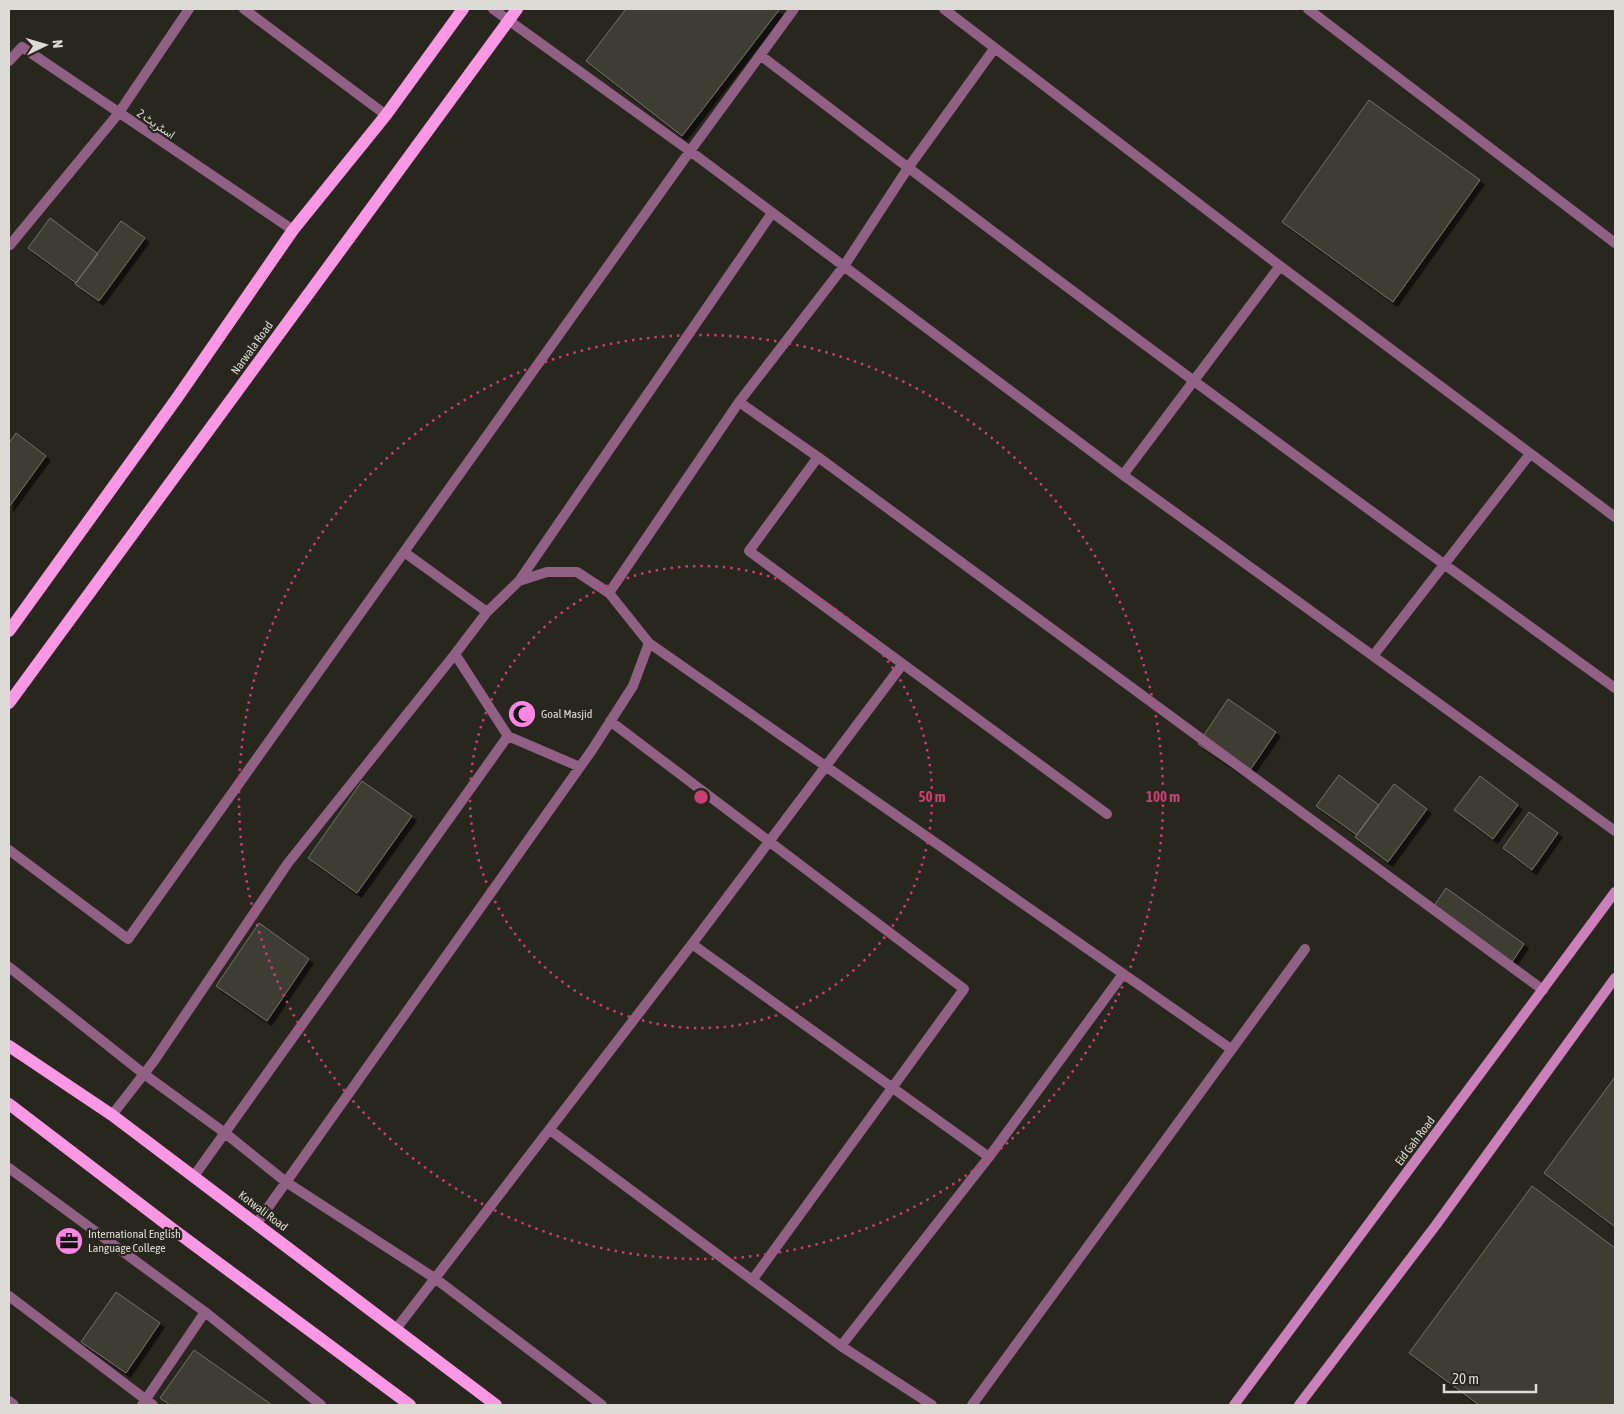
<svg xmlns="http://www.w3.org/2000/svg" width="1624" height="1414" viewBox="0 0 1624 1414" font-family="'Asap Condensed',Vazirmatn,sans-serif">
	<defs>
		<filter id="shadow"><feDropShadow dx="4.5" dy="4.5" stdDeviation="0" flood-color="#0009"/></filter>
	</defs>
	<rect width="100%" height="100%" fill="#28271d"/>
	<path fill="#3d3c32" stroke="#747267" filter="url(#shadow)" d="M626,9H777L779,10L682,136L586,61Z
		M1369,100L1480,180L1393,302L1282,222Z
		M50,218L98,254L76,283L28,248Z
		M121,221L145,238L99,301L75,284Z
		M16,433L46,456L9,507V443Z
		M1228,699L1276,732L1246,776L1198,744Z
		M1339,775L1379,805L1357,835L1316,806Z
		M1480,776L1518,805L1493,839L1454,810Z
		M362,781L412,816L357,893L308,858Z
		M1394,784L1427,809L1388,862L1355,837Z
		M1529,812L1558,833L1532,870L1503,848Z
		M1446,888L1524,944L1512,962L1434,906Z
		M259,923L309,959L267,1021L216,986Z
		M1615,1077V1227L1544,1173Z
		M1532,1186L1615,1248V1405H1479L1409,1353Z
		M116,1292L160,1323L126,1373L81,1342Z
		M194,1350L272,1405H170L160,1398Z"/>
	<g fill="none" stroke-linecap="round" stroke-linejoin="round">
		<path stroke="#906085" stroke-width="10" d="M244,9L386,115
			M493,9L690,151L1123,475L1615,831
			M944,9L1280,266L1615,517
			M1308,9L1615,243
			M760,55C1042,271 1328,481 1615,688
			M9,61L22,47L293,230
			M10,245L118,114L189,9
			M739,402L818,457L1543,990
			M818,457L749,551L1107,814
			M1123,475L1280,266
			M404,552L487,612
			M519,581L772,213
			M609,593L739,402L844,266L908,168L994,49
			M649,643L1231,1049
			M1373,656L1530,454
			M610,721L964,989L753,1279
			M508,736L580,767
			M9,850L128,939L690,151L794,9
			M692,944L989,1157L841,1346
			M9,967L144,1074L225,1133L286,1182L436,1279L602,1405
			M112,1115L154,1061L288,863L455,654
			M550,1130L841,1346L932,1405
			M989,1157L1123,974
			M9,1168L205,1312L321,1405
			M194,1176L508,736L455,654L487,612L519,581L547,572H577L609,593L649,643L633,686L592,750L257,1223
			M9,1296L153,1405
			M396,1329L692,944L902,665
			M9,1401L14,1405
			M142,1405L205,1312
			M972,1405L1305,949"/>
		<path stroke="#cc80bb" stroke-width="10" d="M1234,1405L1615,892
			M1299,1405L1436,1225L1615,978"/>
		<path stroke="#fb98e5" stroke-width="12" d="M9,631L177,398L293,230L386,115L463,9
			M9,703L517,9
			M9,1046L112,1115L496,1405
			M9,1104L174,1230L410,1405"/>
	</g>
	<g fill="none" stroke="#c73f73" stroke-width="2.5" stroke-dasharray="2.5 5">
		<circle cx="701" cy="797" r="231"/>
		<circle cx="701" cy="797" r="462"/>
	</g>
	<defs>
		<symbol id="mosque-disc" viewBox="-11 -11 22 22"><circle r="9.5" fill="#fc86e4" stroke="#28271d"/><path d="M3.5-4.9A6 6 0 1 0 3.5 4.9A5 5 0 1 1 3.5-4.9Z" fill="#111"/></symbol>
		<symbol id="office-disc" viewBox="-11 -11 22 22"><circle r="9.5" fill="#fc86e4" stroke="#28271d"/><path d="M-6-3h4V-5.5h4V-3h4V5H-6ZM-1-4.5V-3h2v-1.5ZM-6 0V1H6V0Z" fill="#111"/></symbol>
	</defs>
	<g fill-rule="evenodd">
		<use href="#mosque-disc" x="506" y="698" width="32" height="32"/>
		<use href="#office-disc" x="53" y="1225" width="32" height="32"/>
	</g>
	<g text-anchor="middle" stroke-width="4.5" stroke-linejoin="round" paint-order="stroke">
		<g font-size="12" fill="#dcdbd5" stroke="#28271d">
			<text transform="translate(156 124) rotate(34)" y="4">اسٹریٹ 2</text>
			<text transform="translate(252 348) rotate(-54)" y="4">Narwala Road</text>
			<text transform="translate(1415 1141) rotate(-53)" y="4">Eid Gah Road</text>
			<text transform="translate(263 1211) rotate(37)" y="4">Kotwali Road</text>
		</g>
		<g font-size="12" fill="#dcdbd5" stroke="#28271d" text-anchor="start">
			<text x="541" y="718">Goal Masjid</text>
			<text x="88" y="1238">International English<tspan x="88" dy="14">Language College</tspan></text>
		</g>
	</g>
	<circle cx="701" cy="797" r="8" fill="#c73f73" stroke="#28271d" stroke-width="2.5"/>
	<g font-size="15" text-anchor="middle" font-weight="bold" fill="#c73f73" stroke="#28271d" stroke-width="4.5" stroke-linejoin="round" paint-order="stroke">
		<text x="932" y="802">50 m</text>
		<text x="1163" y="802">100 m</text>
	</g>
	<rect width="1624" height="1414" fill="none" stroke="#dcdbd5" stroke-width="20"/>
	<g transform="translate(45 45) rotate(85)" stroke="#28271d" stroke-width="4" paint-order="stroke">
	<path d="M0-4L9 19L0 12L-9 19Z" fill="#dcdbd5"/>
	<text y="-8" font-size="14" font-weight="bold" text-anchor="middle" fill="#dcdbd5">N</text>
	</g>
	<path d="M1444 1384v8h92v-8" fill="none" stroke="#dcdbd5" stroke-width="2.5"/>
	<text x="1452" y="1384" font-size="15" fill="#dcdbd5" stroke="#28271d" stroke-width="4" paint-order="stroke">20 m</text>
</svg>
